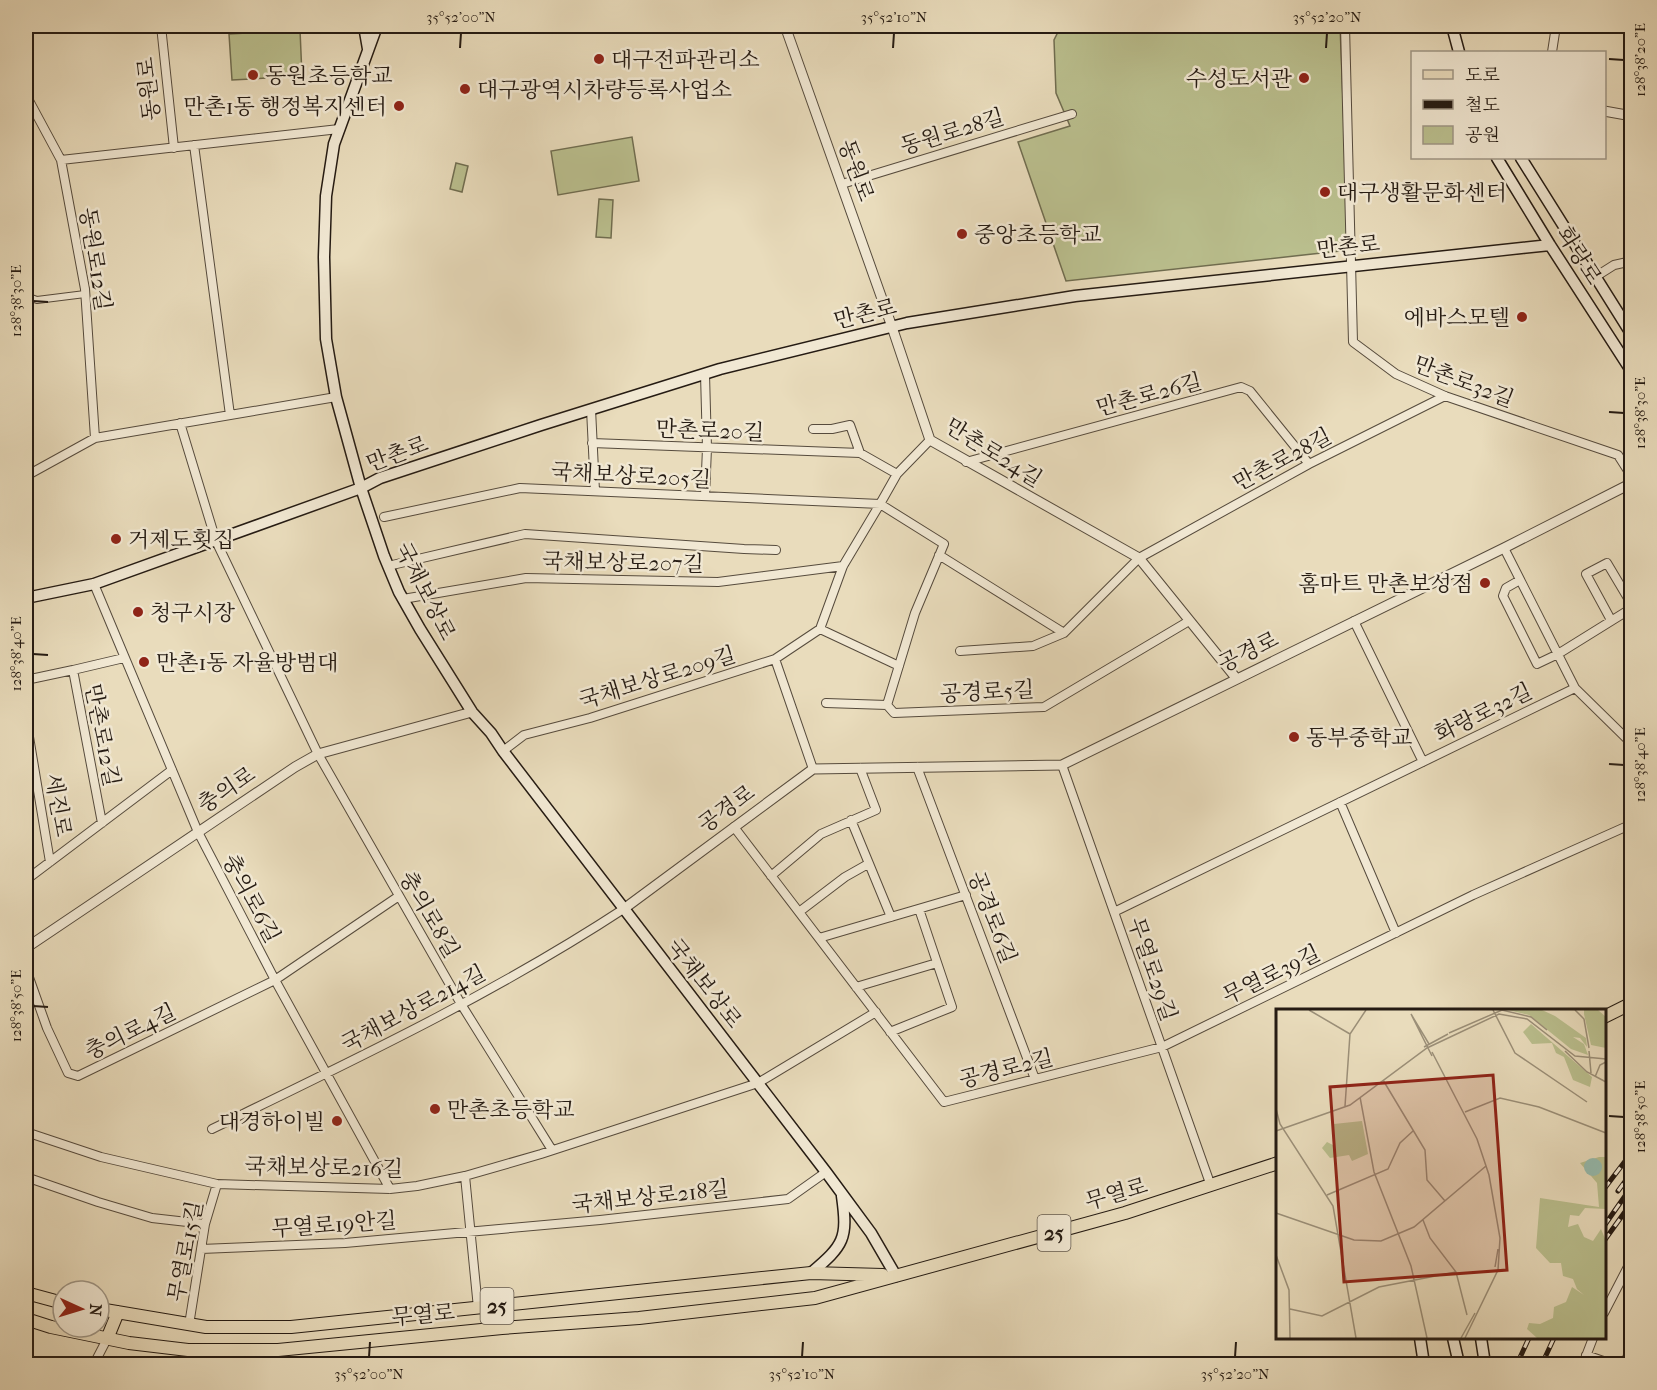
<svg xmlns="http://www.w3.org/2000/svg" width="1657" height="1390" viewBox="0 0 1657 1390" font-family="'IM FELL French Canon','Noto Serif KR',serif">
	<rect width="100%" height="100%" fill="#e9dcbc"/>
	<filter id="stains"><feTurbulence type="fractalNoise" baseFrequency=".00333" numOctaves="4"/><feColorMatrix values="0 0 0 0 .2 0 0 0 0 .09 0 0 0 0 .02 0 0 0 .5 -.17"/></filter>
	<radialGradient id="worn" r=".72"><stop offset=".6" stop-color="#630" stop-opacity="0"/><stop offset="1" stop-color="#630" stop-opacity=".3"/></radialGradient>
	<path fill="#babf8e" stroke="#706d50" stroke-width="1.5" d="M1061,26H1340L1349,250L1066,281L1018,142L1070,126L1056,93L1054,40Z
		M300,30L302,76L232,80L229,34Z
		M632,137L639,181L558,195L551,151Z
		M456,163L468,166L462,192L450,189Z
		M599,199L613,200L611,238L596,237Z"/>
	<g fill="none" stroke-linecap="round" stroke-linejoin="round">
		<defs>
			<path id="pedestrian" d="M26,296L37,300L85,294"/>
			<path id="minor" d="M161,26L174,148
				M1345,26L1353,342L1396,374L1445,396L1618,455L1632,477
				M1552,52L1556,26
				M26,95L61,160L85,289L95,438
				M194,145L230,415
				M61,160L339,129
				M842,184L1072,114
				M1595,277L1614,265L1632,261
				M705,374L707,448L705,496
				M591,409L595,491
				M180,423L216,541L318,754L461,1004L552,1150
				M813,429H832L850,425L860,453
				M592,443L860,453L897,474
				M966,462L1241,387L1250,391L1309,464
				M26,476L95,438L336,397
				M384,517L520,488L880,504L944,544L915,613L887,705
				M1504,548L1575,688L1628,740L1632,738
				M939,555L1064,633
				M388,566L525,534L744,549L776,550
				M1520,580L1506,588L1503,596L1537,664L1558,654L1632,608
				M94,584L198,832L275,980L390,1189
				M403,599L526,578L718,582L843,566
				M1611,620L1586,574L1607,563L1632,605
				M1354,621L1423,762
				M820,629L899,666
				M1632,645V647
				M960,651L1033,646L1064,633L1139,558L1309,464L1445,396
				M775,659L813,769
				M26,680L73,670
				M826,703L887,705L894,713L1044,707L1189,621
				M26,719L50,862
				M503,751L524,735L590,718L775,659L820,629L843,566L880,504L897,474L930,440
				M1062,765L1211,1186
				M917,767L1035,1079
				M1340,802L1396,933
				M851,820L891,917
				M102,823L73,670L124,658
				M734,827L944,1102L1162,1047L1473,895L1632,824
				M771,876L821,834L876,810L860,768
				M26,880L172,770
				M799,912L845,877L868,864
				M1114,912L1575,688
				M819,938L966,895
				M26,969L47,1028L68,1073L78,1076L275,980L399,896
				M856,987L937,963
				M890,1032L952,1007L919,909
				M212,1129C352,1061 494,994 625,908
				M26,1132L101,1157L217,1184L390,1189L417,1186L465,1176L541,1154L758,1083L876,1012
				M465,1176L478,1308
				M26,1177L98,1202L152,1218L205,1224
				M201,1249L345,1243L600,1220L788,1199L826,1172
				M1604,1313L1632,1259
				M189,1325L205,1224L217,1184
				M1586,1355L1612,1364
				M94,1364L107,1339
				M1583,1364L1593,1338
				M1625,1364L1630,1349"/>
			<path id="tertiary" d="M785,26L892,327L930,440L1139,558L1236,678
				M1604,111L1632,116
				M625,908L813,769L1062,765L1504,548L1632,483
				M26,948L295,767L318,754L472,712"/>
			<path id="secondary" d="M364,26L368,49
				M377,26L334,144L326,196L324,257L326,339L336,397L361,488L384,556L399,592L420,629L472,712L491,733L503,751L826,1172L871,1233L896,1276
				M1452,26L1459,52
				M1497,158L1550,245L1632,372
				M1521,158L1632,335
				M26,598L94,584L361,488L380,478L541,425L720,369L907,323L1075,296L1550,245
				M811,1273C844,1245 848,1239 842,1196
				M1420,1338L1424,1364
				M1453,1338L1459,1364
				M1481,1338L1485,1364"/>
			<path id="primary" d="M1604,1017L1632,1003
				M26,1293L63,1303
				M99,1309L206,1327H291L811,1273L883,1275
				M26,1319L51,1327L129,1343L188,1350H278L502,1328L639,1318L815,1298L1125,1213L1278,1163
				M107,1339L118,1312"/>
		</defs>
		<use href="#pedestrian" stroke="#564b3d" stroke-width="8"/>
		<use href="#minor" stroke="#564b3d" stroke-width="10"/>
		<use href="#tertiary" stroke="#564b3d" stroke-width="11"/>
		<use href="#secondary" stroke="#251b13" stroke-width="13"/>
		<use href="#primary" stroke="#251b13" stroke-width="14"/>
		<use href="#pedestrian" stroke="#f1e8d3" stroke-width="6"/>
		<use href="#minor" stroke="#f1e8d3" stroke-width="8"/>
		<use href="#tertiary" stroke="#f1e8d3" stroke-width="9"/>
		<use href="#secondary" stroke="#f1e8d3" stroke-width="10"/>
		<use href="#primary" stroke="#e9dcbc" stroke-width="12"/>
		<defs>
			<path id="rail" d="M1604,1189L1632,1152
				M1618,1191L1632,1172
				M1604,1226L1632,1186
				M1604,1241L1632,1202
				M1517,1364L1529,1338
				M1542,1364L1554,1338"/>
		</defs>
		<use href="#rail" stroke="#251b13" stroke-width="5"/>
		<use href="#rail" stroke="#f1e8d3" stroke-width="3" stroke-dasharray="9" stroke-linecap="butt"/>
	</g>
	<path fill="none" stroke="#251b13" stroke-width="2" d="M460,48L461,33M893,48L894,33M1326,48L1327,33M1609,59L1624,60M33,301L48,302M1609,412L1624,413M33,654L48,655M1609,764L1624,765M33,1006L48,1007M1609,1116L1624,1117M369,1357L370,1342M802,1357L803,1342M1235,1357L1236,1342"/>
	<g fill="#8f2418" stroke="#f1e8d3" stroke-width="2">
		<circle cx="599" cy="59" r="6"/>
		<circle cx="253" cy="75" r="6"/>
		<circle cx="1304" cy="78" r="6"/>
		<circle cx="465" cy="89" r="6"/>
		<circle cx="399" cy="106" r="6"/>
		<circle cx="1325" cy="192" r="6"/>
		<circle cx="962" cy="234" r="6"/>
		<circle cx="1522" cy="317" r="6"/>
		<circle cx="116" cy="539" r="6"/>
		<circle cx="1485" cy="583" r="6"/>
		<circle cx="138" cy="612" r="6"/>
		<circle cx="144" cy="662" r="6"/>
		<circle cx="1294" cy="737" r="6"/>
		<circle cx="435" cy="1109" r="6"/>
		<circle cx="337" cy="1121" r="6"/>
	</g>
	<g text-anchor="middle" stroke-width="5" stroke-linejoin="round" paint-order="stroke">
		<g fill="#f1e8d3" stroke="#62584d" stroke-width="1.5">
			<rect x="1037.5" y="1215" width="33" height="36" rx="4.5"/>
			<rect x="480.5" y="1288" width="33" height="36" rx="4.5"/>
		</g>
		<g font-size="21" font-weight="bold" fill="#251b13">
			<text x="1054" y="1240">25</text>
			<text x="497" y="1313">25</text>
		</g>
		<g font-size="22" fill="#251b13" stroke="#f1e8d3" text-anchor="start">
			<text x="611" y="67">대구전파관리소</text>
			<text x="265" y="83">동원초등학교</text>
			<text x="1292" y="86" text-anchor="end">수성도서관</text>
			<text x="477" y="97">대구광역시차량등록사업소</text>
			<text x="387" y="114" text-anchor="end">만촌1동 행정복지센터</text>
			<text x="1337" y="200">대구생활문화센터</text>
			<text x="974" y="242">중앙초등학교</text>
			<text x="1510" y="325" text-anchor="end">에바스모텔</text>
			<text x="128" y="547">거제도횟집</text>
			<text x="1473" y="591" text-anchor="end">홈마트 만촌보성점</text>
			<text x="150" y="620">청구시장</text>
			<text x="156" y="670">만촌1동 자율방범대</text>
			<text x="1306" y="745">동부중학교</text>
			<text x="447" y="1117">만촌초등학교</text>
			<text x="325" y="1129" text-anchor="end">대경하이빌</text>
		</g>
		<g font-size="22" fill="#251b13" stroke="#f1e8d3">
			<text transform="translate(148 89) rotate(-96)" y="8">동원로</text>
			<text transform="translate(952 131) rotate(-17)" y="8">동원로28길</text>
			<text transform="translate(857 170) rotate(70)" y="8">동원로</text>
			<text transform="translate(1348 246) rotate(-6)" y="8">만촌로</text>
			<text transform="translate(1580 255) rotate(58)" y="8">화랑로</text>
			<text transform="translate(96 259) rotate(81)" y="8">동원로12길</text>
			<text transform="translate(865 313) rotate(-14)" y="8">만촌로</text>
			<text transform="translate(1464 381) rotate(21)" y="8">만촌로32길</text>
			<text transform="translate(1149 394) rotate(-15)" y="8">만촌로26길</text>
			<text transform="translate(710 430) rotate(2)" y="8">만촌로20길</text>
			<text transform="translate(994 452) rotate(32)" y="8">만촌로24길</text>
			<text transform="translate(397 453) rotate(-20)" y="8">만촌로</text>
			<text transform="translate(1282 459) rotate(-28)" y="8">만촌로28길</text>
			<text transform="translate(631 475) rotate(3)" y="8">국채보상로205길</text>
			<text transform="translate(623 562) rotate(1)" y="8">국채보상로207길</text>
			<text transform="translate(426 591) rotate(63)" y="8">국채보상로</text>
			<text transform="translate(1248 651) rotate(-26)" y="8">공경로</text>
			<text transform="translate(657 677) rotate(-17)" y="8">국채보상로209길</text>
			<text transform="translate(987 691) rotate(-3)" y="8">공경로5길</text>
			<text transform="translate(1483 712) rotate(-26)" y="8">화랑로32길</text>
			<text transform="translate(103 735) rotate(79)" y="8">만촌로12길</text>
			<text transform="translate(226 789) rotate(-34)" y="8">충의로</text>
			<text transform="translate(59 805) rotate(80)" y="8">세진로</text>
			<text transform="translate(726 808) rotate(-36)" y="8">공경로</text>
			<text transform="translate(252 898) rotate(62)" y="8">충의로6길</text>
			<text transform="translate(430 914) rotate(60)" y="8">충의로8길</text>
			<text transform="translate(993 917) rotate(69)" y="8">공경로6길</text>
			<text transform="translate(1153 969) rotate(71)" y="8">무열로29길</text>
			<text transform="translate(1271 974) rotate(-26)" y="8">무열로39길</text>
			<text transform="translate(705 983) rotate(52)" y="8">국채보상로</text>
			<text transform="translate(413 1008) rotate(-28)" y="8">국채보상로214길</text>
			<text transform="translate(130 1031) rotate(-26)" y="8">충의로4길</text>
			<text transform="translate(1006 1068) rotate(-14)" y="8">공경로2길</text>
			<text transform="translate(324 1167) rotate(1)" y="8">국채보상로216길</text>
			<text transform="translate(1116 1193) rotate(-16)" y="8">무열로</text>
			<text transform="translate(650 1196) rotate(-6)" y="8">국채보상로218길</text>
			<text transform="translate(334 1224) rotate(-4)" y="8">무열로19안길</text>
			<text transform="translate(185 1251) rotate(-79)" y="8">무열로15길</text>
			<text transform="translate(423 1314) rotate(-5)" y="8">무열로</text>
		</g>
	</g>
	<g transform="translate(1276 1009)">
		<rect width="330" height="330" fill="#e9dcbc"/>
		<path d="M232,1H266L279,7L310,29L311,38L304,29L297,28L308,35L312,46L295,40L253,6ZM322,1L330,8V39L315,36L308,5V1ZM255,15L316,68L314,78L297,71L288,48L280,44L276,34L256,35L247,23ZM86,112L92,145L76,152L73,146L54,149L46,139L51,133L57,136L58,115ZM323,148H330V200L309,199L303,207L294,206L292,218L302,215L308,228L317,232L325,220L330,232V329H261L251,320L253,314L264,315L277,309L278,298L290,293L296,278L308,286L301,280L297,270L287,267L285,254H274L260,239L264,189L323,198L321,174L304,154Z" fill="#babf8e"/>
		<path d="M308 158a9 9 0 1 1 18 0a9 9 0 1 1-18 0Z" fill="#97bcaf"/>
		<path fill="none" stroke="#9b8f78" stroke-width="1.5" d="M33,1L74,25M217,1L239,44L311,93M299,1L308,10L313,39M135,5L153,35M135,5L156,47M173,24L226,1L255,8L271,21M148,38L172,25M289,42L311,63L330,73M313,42L315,64M156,43L201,130L213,166L224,229L222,261L189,329M319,68L324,56L330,53M107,71L149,141L151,171L169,192M84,88L98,163L135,257L151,329M69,97L74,25L90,1M0,100L4,115L57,197L80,329M189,103L224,89L263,98L330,124M0,122L74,96L151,39L223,5L251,10L299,47L330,50M51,186L112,160L124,134L137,122M0,204L78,231L105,232L138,218L210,157M147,211L154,229L180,263L191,306M0,246L13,281L14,329M219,258L222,240M14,300L46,307L103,278L180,263M185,329L199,304"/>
		<path fill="#8f2418" fill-opacity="0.15" stroke="#8f2418" stroke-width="3" d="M217,66L231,261L68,273L54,78Z"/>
		<rect width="330" height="330" fill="none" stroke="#251b13" stroke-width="3"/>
	</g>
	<rect width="1657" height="1390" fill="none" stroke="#e9dcbc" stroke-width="66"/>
	<rect x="1411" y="51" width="195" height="108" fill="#f1e8d3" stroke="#9f9686" stroke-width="1.5"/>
	<rect x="1423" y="70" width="30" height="9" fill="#e9dcbc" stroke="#9f9686" stroke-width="1.5"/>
	<text x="1465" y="81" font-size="18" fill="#251b13">도로</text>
	<rect x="1423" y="100" width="30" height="9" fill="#251b13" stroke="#9f9686" stroke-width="1.5"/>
	<text x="1465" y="111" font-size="18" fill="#251b13">철도</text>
	<rect x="1423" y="126" width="30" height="18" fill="#babf8e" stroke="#9f9686" stroke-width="1.5"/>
	<text x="1465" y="141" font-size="18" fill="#251b13">공원</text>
	<g transform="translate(81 1309) rotate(94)"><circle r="28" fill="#f1e8d3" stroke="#9f9686" stroke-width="1.5"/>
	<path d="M0-4.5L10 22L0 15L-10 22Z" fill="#8f2418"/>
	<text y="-9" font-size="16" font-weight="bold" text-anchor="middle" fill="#251b13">N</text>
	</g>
	<rect x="33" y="33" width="1591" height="1324" fill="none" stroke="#251b13" stroke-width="2"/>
	<g font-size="15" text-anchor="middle" fill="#251b13">
		<text x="461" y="22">35°52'00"N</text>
		<text x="894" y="22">35°52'10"N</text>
		<text x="1327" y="22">35°52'20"N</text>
		<text transform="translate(1640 60) rotate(-90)" y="5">128°38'20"E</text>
		<text transform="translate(16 301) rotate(-90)" y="5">128°38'30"E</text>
		<text transform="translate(1640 413) rotate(-90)" y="5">128°38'30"E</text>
		<text transform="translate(16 654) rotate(-90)" y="5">128°38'40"E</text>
		<text transform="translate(1640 765) rotate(-90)" y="5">128°38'40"E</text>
		<text transform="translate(16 1006) rotate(-90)" y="5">128°38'50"E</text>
		<text transform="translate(1640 1117) rotate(-90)" y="5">128°38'50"E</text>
		<text x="369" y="1379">35°52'00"N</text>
		<text x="802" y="1379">35°52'10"N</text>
		<text x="1235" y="1379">35°52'20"N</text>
	</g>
	<rect width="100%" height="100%" filter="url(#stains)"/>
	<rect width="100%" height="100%" fill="url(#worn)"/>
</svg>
